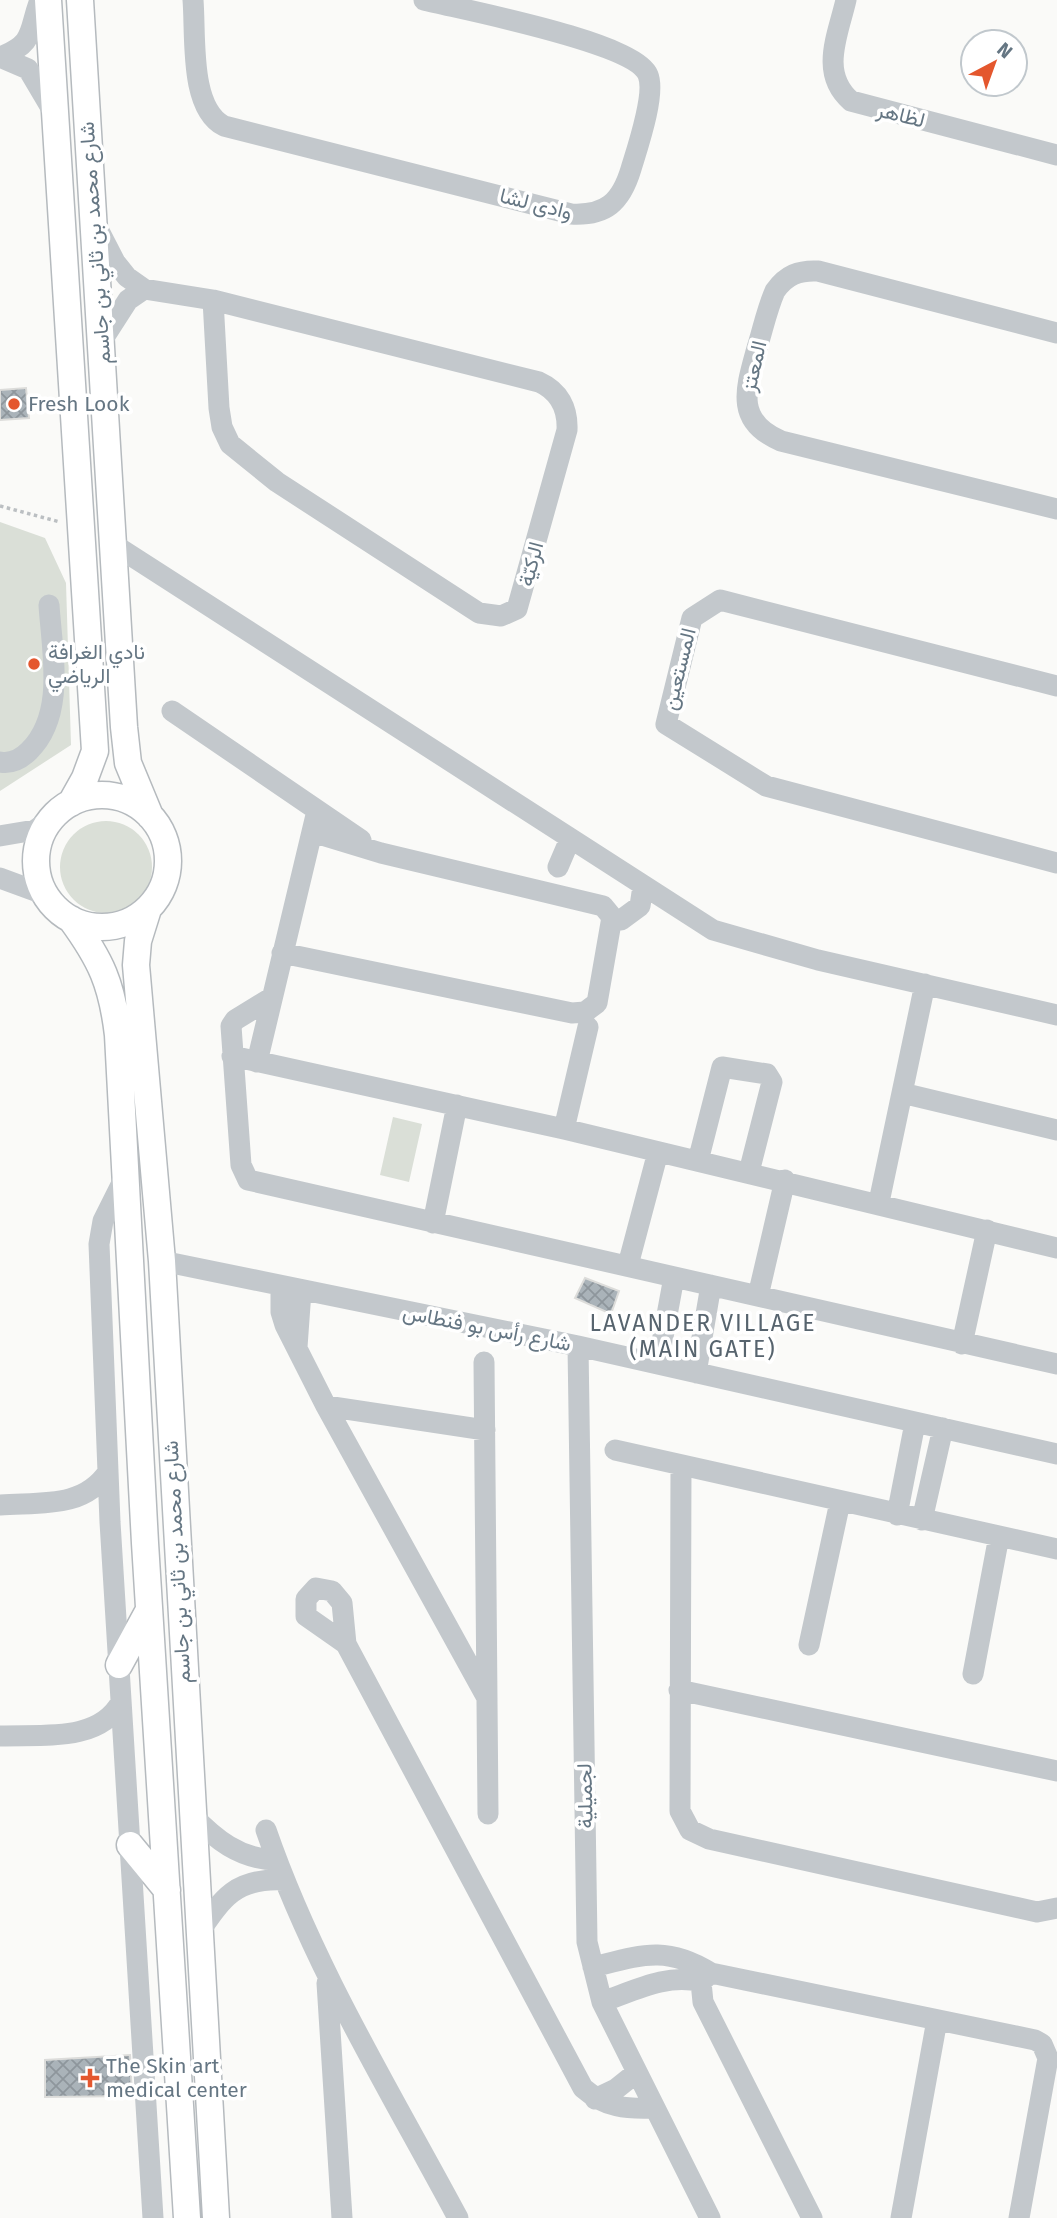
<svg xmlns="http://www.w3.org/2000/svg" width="1057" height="2218" viewBox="0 0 1057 2218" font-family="'Fira Sans',Vazirmatn,sans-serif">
	<defs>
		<pattern id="building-cross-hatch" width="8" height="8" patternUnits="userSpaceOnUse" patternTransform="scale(1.75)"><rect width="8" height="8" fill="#aab3b9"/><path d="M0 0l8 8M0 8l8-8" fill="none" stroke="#8e969c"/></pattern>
	</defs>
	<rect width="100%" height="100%" fill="#fafaf8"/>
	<path fill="#dadfd7" d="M0,522L45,538L66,583L71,745L0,791Z
		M60 867a46 46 0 1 1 92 0a46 46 0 1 1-92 0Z
		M393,1117L422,1124L409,1182L380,1175Z"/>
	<path fill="url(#building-cross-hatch)" stroke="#dcdcda" stroke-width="2" d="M26,388L29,418L0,420V390Z
		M585,1278L619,1291L611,1314L575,1298Z
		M130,2055L132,2096L45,2097V2060Z"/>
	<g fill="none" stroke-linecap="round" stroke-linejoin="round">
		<defs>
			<path id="major" d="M48,0L95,751L85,778L71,803
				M80,0L124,727L128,763L150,816
				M36 861a66 66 0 1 1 132 0a66 66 0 1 1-132 0Z
				M148,909L138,941L136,965L162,1261L216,2218
				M71,919C101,960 112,984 118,1035L145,1543L187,2218
				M119,1665L149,1610
				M130,1845L167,1890"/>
		</defs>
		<use href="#major" stroke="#b5babe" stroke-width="29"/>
		<path stroke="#bbbfc2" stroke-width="3.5" stroke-dasharray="3.5 3.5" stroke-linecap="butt" d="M0,506L60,522"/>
		<path stroke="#c3c8cc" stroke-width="21" d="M193,0C196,36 189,108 224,126L571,214C606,216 621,202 631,169C637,149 656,94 648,75C635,42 464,10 424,0
			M846,0C838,35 819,73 851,101L1057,155
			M0,57L28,69L54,113
			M0,57C36,43 28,31 40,0
			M97,227L115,262L127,277L144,289L213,300L539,382C559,391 568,408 567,430L517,609L501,616L479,613L277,482L230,444L222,427L219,408L213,300
			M1057,333L818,271C799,270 786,275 775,291C767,309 763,329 757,348C746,388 734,421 781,441L1057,509
			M101,342L128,300L144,289
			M113,544L713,930L818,960L1057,1015
			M1057,686L720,600L692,618L666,724L766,786L1057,863
			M172,711L361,840
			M0,762C11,764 21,759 29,751C66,715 52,652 49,605
			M0,836L35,830L52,818
			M558,867L570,839
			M0,878L46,895
			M611,919L621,920L640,906L643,886
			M282,953L572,1013L585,1012L597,1003L612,917L603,906L381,853L312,832
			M271,998L235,1020L231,1026L241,1165L248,1180L1057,1364
			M232,1056L564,1129L1057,1248
			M257,1062L317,811
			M902,1093L1057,1130
			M564,1129L588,1027
			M698,1161L722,1067L767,1074L772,1082L749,1172
			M125,1177L103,1221L99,1244L110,1522L153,2218
			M879,1202L925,984
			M433,1223L457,1105
			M162,1261L578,1346L1057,1454
			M628,1265L658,1152
			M281,1287V1312L285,1325L326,1406L487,1698
			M758,1296L785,1180
			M962,1344L987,1230
			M578,1346L587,1942L602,2002L710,2218
			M297,1347L301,1291
			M484,1362L488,1814
			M658,1364L674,1277
			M696,1373L711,1285
			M326,1406L485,1430
			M615,1450L1057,1549
			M681,1465L680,1811L690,1830L709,1839L1037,1912L1057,1908
			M0,1505C40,1502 83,1509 108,1472
			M897,1515L915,1423
			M922,1520L943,1428
			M346,1644L306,1616V1599L316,1588L332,1591L342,1603L346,1644L583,2088C606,2108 626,2109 654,2108
			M809,1645L840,1502
			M973,1674L999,1536
			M679,1690L1057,1771
			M0,1736C41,1734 99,1743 121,1702
			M191,1814C215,1839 239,1859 276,1860
			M266,1830C313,1966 390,2091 458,2218
			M198,1934C223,1897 236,1878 283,1880
			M593,1967C641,1955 666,1945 711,1973
			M327,1983L342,2218
			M602,2002C634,1991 667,1973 701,1982
			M595,2099L616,2089L636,2073
			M812,2218L703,2002L701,1982L711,1973L1035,2040L1042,2044L1048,2058L1019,2218
			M901,2218L937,2020"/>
		<use href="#major" stroke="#fff" stroke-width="26"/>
	</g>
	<g fill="#e4572e" stroke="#fff" stroke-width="2.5">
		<circle cx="14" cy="404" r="7"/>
		<circle cx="34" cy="664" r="7"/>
		<path d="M86.5 2067.5h7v7h7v7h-7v7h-7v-7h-7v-7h7z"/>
	</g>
	<g text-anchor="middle" stroke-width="7" stroke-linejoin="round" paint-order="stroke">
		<g font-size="21" fill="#657683" stroke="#fff">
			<text transform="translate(901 115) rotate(14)" y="7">لظاهر</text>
			<text transform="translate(536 204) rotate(14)" y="7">وادى لشا</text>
			<text transform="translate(95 243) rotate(-94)" y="7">شارع محمد بن ثاني بن جاسم</text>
			<text transform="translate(754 366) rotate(-77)" y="7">المعتز</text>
			<text transform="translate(531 564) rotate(-75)" y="7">الركيّة</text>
			<text transform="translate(679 669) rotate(-76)" y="7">المستعين</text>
			<text transform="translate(487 1328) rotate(11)" y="7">شارع رأس بو فنطاس</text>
			<text transform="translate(177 1562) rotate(-93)" y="7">شارع محمد بن ثاني بن جاسم</text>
			<text transform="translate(585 1796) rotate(-91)" y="7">لجميلية</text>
		</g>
		<g font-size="21" fill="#657683" stroke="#fff" text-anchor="start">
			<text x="28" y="411">Fresh Look</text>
			<text x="48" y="659">نادي الغرافة<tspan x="48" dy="24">الرياضي</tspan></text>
			<text x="106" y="2073">The Skin art<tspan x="106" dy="24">medical center</tspan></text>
		</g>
		<g font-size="23" letter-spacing="2" fill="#57646e" stroke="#fff">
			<text x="703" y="1331">LAVANDER VILLAGE<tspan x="703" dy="26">(MAIN GATE)</tspan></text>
		</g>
	</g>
	<g transform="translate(994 63) rotate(41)"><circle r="33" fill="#ffffff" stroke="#c1c8cd" stroke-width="2"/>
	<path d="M0-5L12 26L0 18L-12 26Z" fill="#e4572e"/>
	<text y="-10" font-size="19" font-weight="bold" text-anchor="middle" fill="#657683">N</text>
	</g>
</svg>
